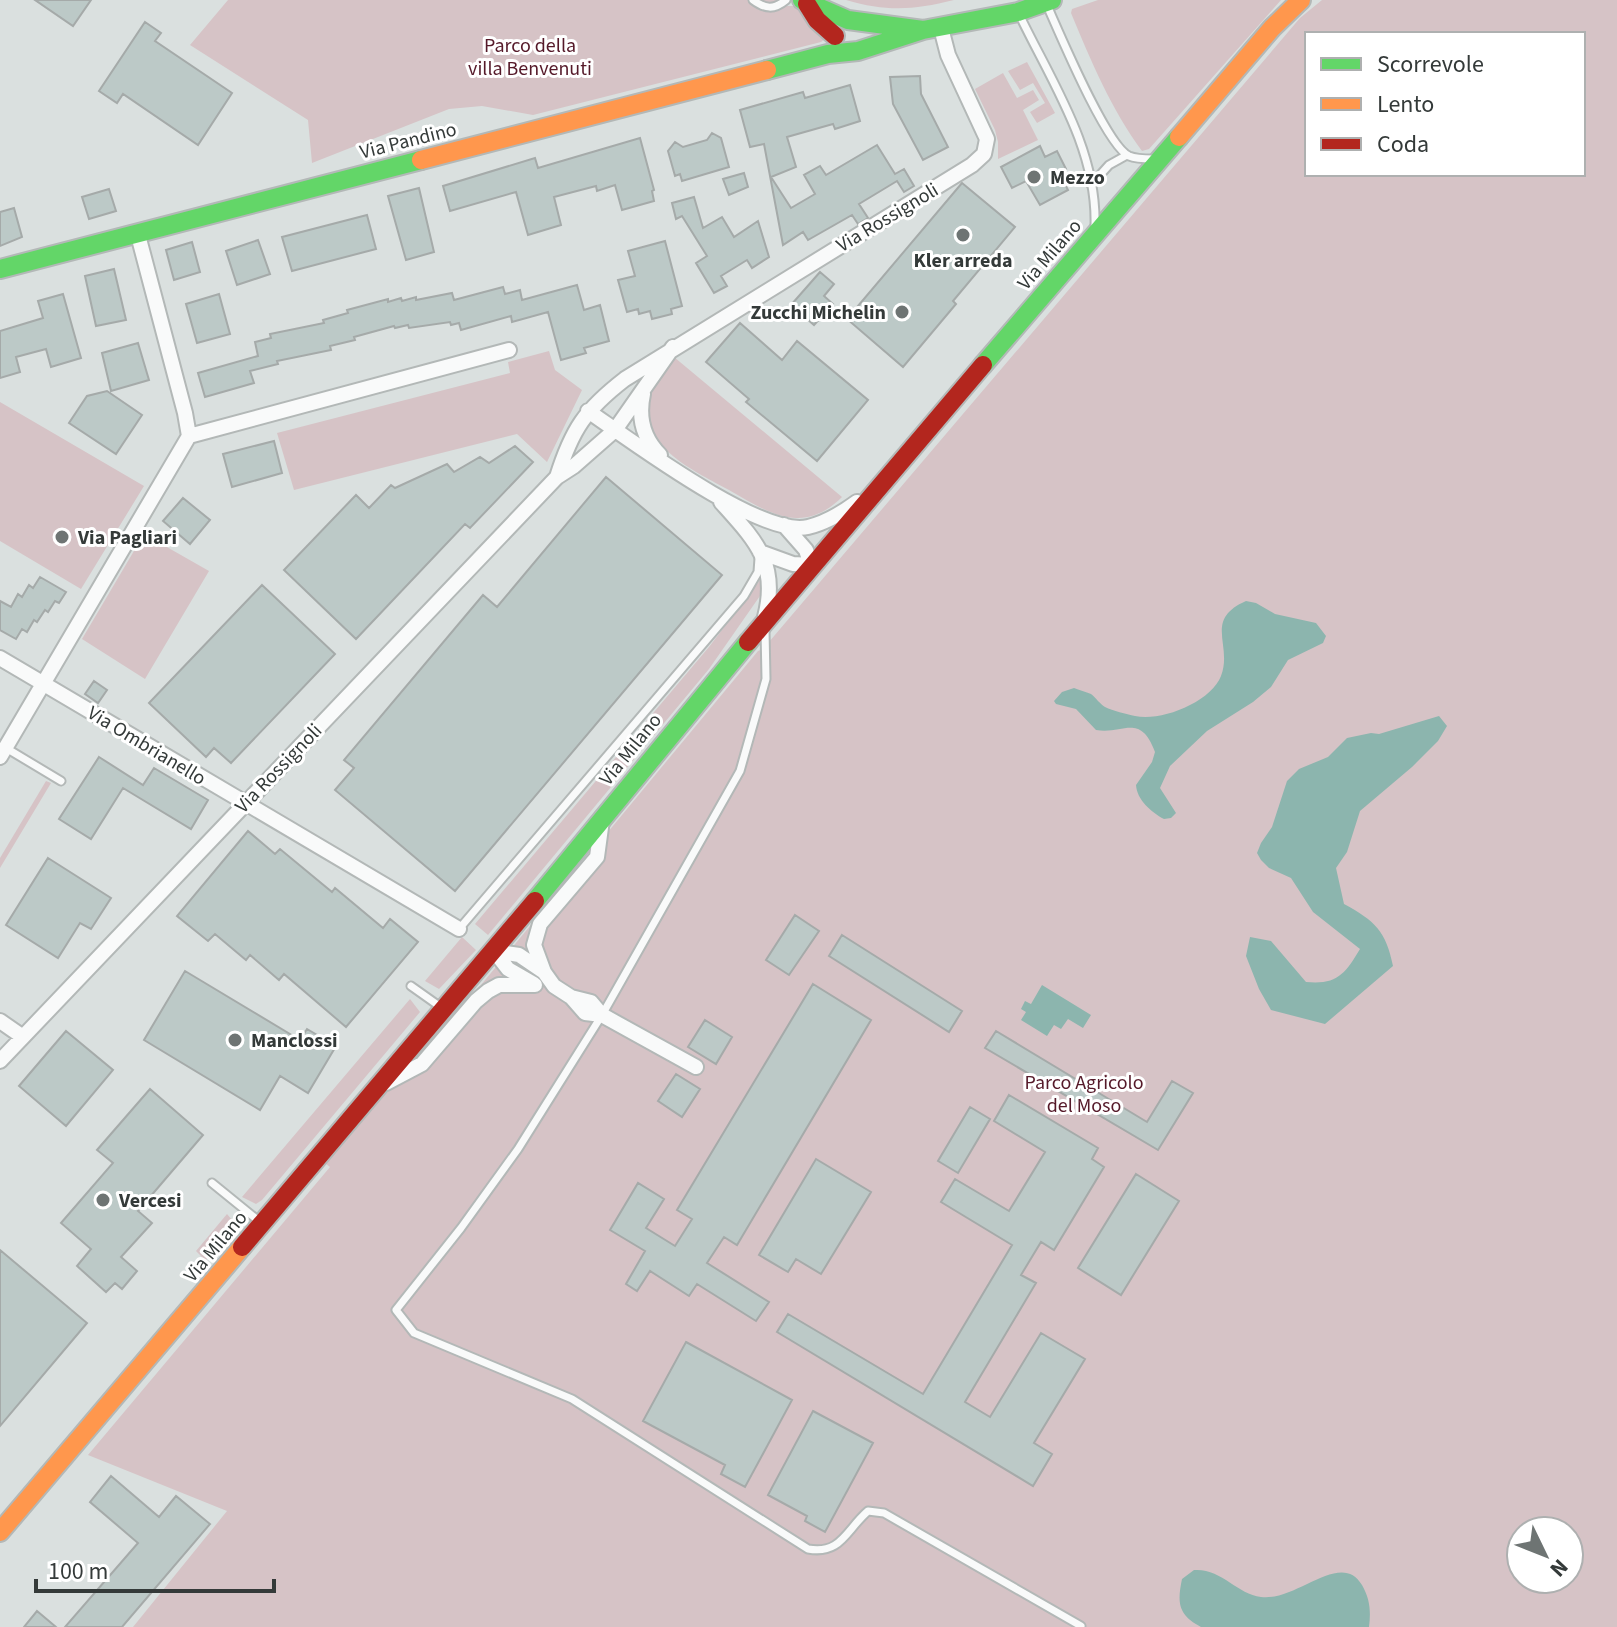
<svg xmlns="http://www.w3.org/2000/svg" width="1617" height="1627" viewBox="0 0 1617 1627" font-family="'Source Sans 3',sans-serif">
	<rect width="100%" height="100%" fill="#dae0df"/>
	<path fill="#d6c3c6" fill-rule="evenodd" d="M228,0H780L786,6H794L826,38L821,42L533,115L482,106L449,109L312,163L308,120L190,45Z
		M846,0H954C914,10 887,12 846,0Z
		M1098,0H1281L1149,149L1142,151C1111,109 1091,61 1071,13L1072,9Z
		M1322,0H1617V1627H133L227,1511L88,1455L330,1167L325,1163L383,1094L398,1085L758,651L763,649L1300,18ZM1307,34H1583V174H1307ZM1521,1531H1569V1579H1521Z
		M1027,62L1055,113L1037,123L1030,112L1045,103L1033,83L1020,90L1008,71Z
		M1003,73L1017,98L1033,90L1039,100L1023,110L1038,140L998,159V142L995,130L975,89Z
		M549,351L555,370L582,390L547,462L517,434L294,490L277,433L510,373L508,362Z
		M674,357L842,497C830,509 815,518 798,518C776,519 748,501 729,490C690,468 633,445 652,387C656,377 667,366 674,357Z
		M0,402L144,486L81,589L0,541Z
		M144,534L209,571L145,679L82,639Z
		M760,580L766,583L762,593L709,669L488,935L475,924L709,647Z
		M46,781L51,783L0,868V858Z
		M462,937L476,950L439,989L425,981Z
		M410,999L420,1012L262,1200L256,1204L242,1197Z
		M227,1214L238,1227L214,1256L205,1260L196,1251Z"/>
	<path fill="#8cb5ae" d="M1246,601L1256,603L1275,614L1316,623L1326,636L1323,643L1288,660L1271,687L1253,702L1207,731L1170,766L1160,788L1176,813L1171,818L1164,819C1151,812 1137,800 1136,785L1152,762L1155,752C1140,712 1123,735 1096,730L1076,709L1056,704L1054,701L1062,692L1074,688C1079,690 1086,692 1091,694C1096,698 1100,704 1105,707C1113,711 1126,714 1135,716C1161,722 1211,702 1221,676C1233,645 1203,620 1246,601Z
		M1439,716L1447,726L1438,741L1412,767L1360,811L1347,852L1336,868L1344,904C1375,921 1386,931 1393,966L1325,1024L1271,1010L1259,989L1246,956L1250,937L1271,941L1306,982C1337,985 1345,974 1360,949L1313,912L1291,878L1269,868L1261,860L1257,853L1261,843L1272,827L1287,781L1299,769L1328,757L1347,738L1371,733L1379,734Z
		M1042,985L1091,1015L1083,1028L1068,1019L1061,1029L1054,1025L1047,1036L1021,1020L1026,1012L1021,1009L1025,1001L1031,1004Z
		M1194,1570C1221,1568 1237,1594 1261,1597C1296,1602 1341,1549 1362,1585C1370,1599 1371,1611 1369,1627H1201C1178,1615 1177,1603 1182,1579Z"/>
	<path fill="#bcc9c7" stroke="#a5aaa9" stroke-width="2" d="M35,0H91L73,26Z
		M145,22L161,33L155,41L232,93L198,145L123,94L117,103L99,91Z
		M920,76L921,94L948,147L923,160L893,104L890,77Z
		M850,85L860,121L835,129L833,124L787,137L796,167L771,177L791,208L815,194L804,175L820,166L826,175L877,145L895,174L904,169L914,186L904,192L897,181L859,204L868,218L858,224L852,215L808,240L803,232L783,245L764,144L750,147L740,110L803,92L805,98Z
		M712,133L721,138L729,167L682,181L680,174L675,176L668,151L675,142L683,147L707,140Z
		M640,138L654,190L652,191L654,201L622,210L615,185L597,191L596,186L554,197L561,225L528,235L516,192L450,211L443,186L535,158L538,168Z
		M1040,146L1045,157L1057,151L1066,169L1059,172L1068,190L1040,205L1026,181L1012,188L1001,167Z
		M744,173L748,187L729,195L723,179Z
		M962,183L1015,227L953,301L956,304L903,367L847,319Z
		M419,188L434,252L406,260L388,196Z
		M109,189L116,211L89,219L82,197Z
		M694,197L703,228L722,217L734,237L758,221L769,257L752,268L747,260L721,276L727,286L714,293L696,263L707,256L682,216L676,219L672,203Z
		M14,208L22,237L0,246V212Z
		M367,215L376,249L292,271L282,237Z
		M258,240L270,274L237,285L226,251Z
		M665,241L682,306L671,309L672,314L652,319L650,311L639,314L638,309L627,312L618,280L635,276L628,251Z
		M192,242L200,272L174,280L166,250Z
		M114,269L126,320L96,326L85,276Z
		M820,272L834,284L824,296L833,304L814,325L791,305Z
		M577,285L584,310L600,305L609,341L584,348L586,353L561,360L548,312L512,322L511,316L461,330L459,323L451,325L450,322L409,328L408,325L395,328L394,326L354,337L355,340L330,346L331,350L277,361L278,364L250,371L254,383L205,397L198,373L258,356L255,342L271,338L270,334L324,323L323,320L348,313L347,310L388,299V302L401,298L402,301L416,297V300L452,293L454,300L503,287L505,294L520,290L522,300Z
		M63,294L81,358L51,367L46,349L16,357L20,372L0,378V331L43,318L38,301Z
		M219,294L230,334L197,343L186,304Z
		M740,323L782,360L797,341L868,400L817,461L746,402L749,399L706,362Z
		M138,343L149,380L111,391L102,353Z
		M107,391L142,415L116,454L69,423L87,396Z
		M274,441L282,473L232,487L223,454Z
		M515,446L533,462L470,528L465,524L356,639L284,570L356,495L369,508L391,485L395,488L447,464L454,472L480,457L489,463Z
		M606,477L722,575L455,891L335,790L354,768L344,760L483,595L497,607Z
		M183,498L210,520L190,544L163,521Z
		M40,577L66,592L59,603L55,601L48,612L45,610L37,622L34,620L27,632L22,629L16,639L0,630V601L11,607L18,594L22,597L29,585L33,588Z
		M262,585L335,654L231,763L214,748L206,757L149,703Z
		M94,681L107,690L98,703L85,694Z
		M99,757L143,785L154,768L208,800L191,829L123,788L91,839L59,819Z
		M248,831L275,854L280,849L332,892L335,888L383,928L390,919L418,942L346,1027L284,974L279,980L250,955L246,960L215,934L208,941L177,916Z
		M48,858L111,898L91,929L80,923L58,958L6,925Z
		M795,915L819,931L789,975L766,960Z
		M842,935L962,1011L949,1032L829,956Z
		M185,971L300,1040L307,1029L336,1046L308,1093L280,1076L260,1110L144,1040Z
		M813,984L871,1020L737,1245L724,1237L707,1263L769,1302L756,1321L697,1284L689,1296L650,1271L637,1291L626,1284L645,1251L610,1230L638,1183L664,1199L646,1228L675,1246L692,1219L677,1210Z
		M705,1020L732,1037L716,1064L688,1047Z
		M66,1031L113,1070L66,1126L19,1086Z
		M996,1031L1147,1122L1172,1081L1193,1093L1158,1150L985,1048Z
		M676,1074L700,1089L682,1117L658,1101Z
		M150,1089L203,1135L138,1211L152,1223L121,1257L137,1271L122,1289L115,1283L106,1292L77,1266L91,1249L61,1223L113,1163L97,1150Z
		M1009,1095L1098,1148L1092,1159L1104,1167L1054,1250L1041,1242L1021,1275L1036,1283L965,1402L990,1417L1041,1333L1085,1359L1034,1443L1052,1454L1033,1486L777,1332L788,1314L923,1394L1012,1245L941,1202L955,1179L1009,1211L1045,1152L994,1121Z
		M970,1107L990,1119L958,1173L938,1161Z
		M816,1159L871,1192L821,1274L796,1259L788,1272L759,1255Z
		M1136,1174L1179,1201L1121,1295L1078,1268Z
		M0,1250L87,1323L0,1426Z
		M686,1342L792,1400L745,1487L721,1474L725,1465L643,1421Z
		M813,1411L873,1443L825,1532L805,1521L807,1516L768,1495Z
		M111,1476L159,1517L176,1496L210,1524L122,1627H65L138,1543L90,1502Z
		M37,1611L56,1627H24Z"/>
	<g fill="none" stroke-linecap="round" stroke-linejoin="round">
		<defs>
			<path id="lane" d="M753,0C765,9 774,10 786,0
				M1046,3C1059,32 1106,145 1129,156C1136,159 1145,159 1153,159
				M1019,14C1051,81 1097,148 1095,225
				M1091,185L1109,165L1127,155
				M765,630L766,679L740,771L602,1015L518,1149L461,1228L396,1310L414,1333L572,1399L808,1549C841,1555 846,1530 868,1511L884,1513L1081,1626
				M6,748L61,781
				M459,929L744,596L758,572L759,558
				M411,986L442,1008
				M212,1183L260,1222"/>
			<path id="street" d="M643,394C638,417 643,438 660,455
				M588,411C629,439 761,538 808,527C825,523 842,513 857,502
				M189,436L509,350
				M557,477C572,429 585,410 625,379L972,165L984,154L987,139L948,55L941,28
				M721,502C755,540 779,563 765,617
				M760,552L793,564L811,565L806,550L784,525
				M0,658L459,929
				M0,757L189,436L185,413L138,235
				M494,951L519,955L544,972L554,986L571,997L585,1013L602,1015
				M494,951L508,969L534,984
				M544,972L534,945L540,924L597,857L602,820
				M571,997L591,1002L602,1015L696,1067
				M0,1021L23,1037
				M0,1061L557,477L574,466L615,430L673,347
				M386,1083L422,1064L476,1001L488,991L499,985H535"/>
			<path id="fast" d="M802,0L848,20L923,30L1018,12L1052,0
				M767,70L828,54L858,51L923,30
				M0,269L421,160
				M983,365L1179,137
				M535,901L748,642"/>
			<path id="slow" d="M1179,137L1272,28L1301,0
				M421,160L767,70
				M0,1532L242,1247"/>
			<path id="jam" d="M807,4L817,20L835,36
				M748,642L983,365
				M242,1247L535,901"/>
		</defs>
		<use href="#lane" stroke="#b3b8b7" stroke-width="11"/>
		<use href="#street" stroke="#b3b8b7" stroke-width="18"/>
		<use href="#fast" stroke="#b3b8b7" stroke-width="22"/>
		<use href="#slow" stroke="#b3b8b7" stroke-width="22"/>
		<use href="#jam" stroke="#b3b8b7" stroke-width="22"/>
		<use href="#lane" stroke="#f9fafa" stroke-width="7"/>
		<use href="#street" stroke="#f9fafa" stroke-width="14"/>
		<use href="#fast" stroke="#63d668" stroke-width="18"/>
		<use href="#slow" stroke="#ff974d" stroke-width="18"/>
		<use href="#jam" stroke="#b3261e" stroke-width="18"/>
	</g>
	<g fill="#6e7473" stroke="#fff" stroke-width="3">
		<circle cx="1034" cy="177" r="8"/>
		<circle cx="963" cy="235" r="8"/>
		<circle cx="902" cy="312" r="8"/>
		<circle cx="62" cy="537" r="8"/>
		<circle cx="235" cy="1040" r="8"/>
		<circle cx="103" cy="1200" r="8"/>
	</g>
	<g text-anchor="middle" stroke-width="6" stroke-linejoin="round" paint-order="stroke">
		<g font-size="20" fill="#551929" stroke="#fff">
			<text x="530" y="52">Parco della<tspan x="530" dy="23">villa Benvenuti</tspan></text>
			<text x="1084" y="1089">Parco Agricolo<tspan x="1084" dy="23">del Moso</tspan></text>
		</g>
		<g font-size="20" fill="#343a39" stroke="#fff">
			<text transform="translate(408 140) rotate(-14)" y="7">Via Pandino</text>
			<text transform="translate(887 217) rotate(-31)" y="7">Via Rossignoli</text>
			<text transform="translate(1049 254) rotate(-49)" y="7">Via Milano</text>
			<text transform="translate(147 745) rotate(31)" y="7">Via Ombrianello</text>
			<text transform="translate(630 749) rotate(-51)" y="7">Via Milano</text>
			<text transform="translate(278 768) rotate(-46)" y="7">Via Rossignoli</text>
			<text transform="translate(215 1246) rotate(-50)" y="7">Via Milano</text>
		</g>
		<g font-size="20" font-weight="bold" fill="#343a39" stroke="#fff" text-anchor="start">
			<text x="1050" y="184">Mezzo</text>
			<text x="963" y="267" text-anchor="middle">Kler arreda</text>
			<text x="886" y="319" text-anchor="end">Zucchi Michelin</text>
			<text x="78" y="544">Via Pagliari</text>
			<text x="251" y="1047">Manclossi</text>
			<text x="119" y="1207">Vercesi</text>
		</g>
	</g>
	<rect x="1305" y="32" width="280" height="144" fill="#ffffff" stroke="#aeb0b0" stroke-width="2"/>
	<rect x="1321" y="58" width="40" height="12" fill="#63d668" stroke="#aeb0b0" stroke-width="2"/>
	<text x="1377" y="72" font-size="24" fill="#343a39">Scorrevole</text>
	<rect x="1321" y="98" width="40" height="12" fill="#ff974d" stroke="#aeb0b0" stroke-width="2"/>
	<text x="1377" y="112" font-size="24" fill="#343a39">Lento</text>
	<rect x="1321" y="138" width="40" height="12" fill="#b3261e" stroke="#aeb0b0" stroke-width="2"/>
	<text x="1377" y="152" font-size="24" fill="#343a39">Coda</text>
	<g transform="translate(1545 1555) rotate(133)"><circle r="38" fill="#ffffff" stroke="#aeb0b0" stroke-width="2"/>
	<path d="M0-6L14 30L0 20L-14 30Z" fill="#6e7473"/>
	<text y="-12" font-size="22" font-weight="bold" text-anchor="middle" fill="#343a39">N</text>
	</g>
	<path d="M36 1579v12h238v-12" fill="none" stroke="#343a39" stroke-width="4"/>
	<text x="48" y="1579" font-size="24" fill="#343a39" stroke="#ffffff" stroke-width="6" paint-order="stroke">100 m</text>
</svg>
